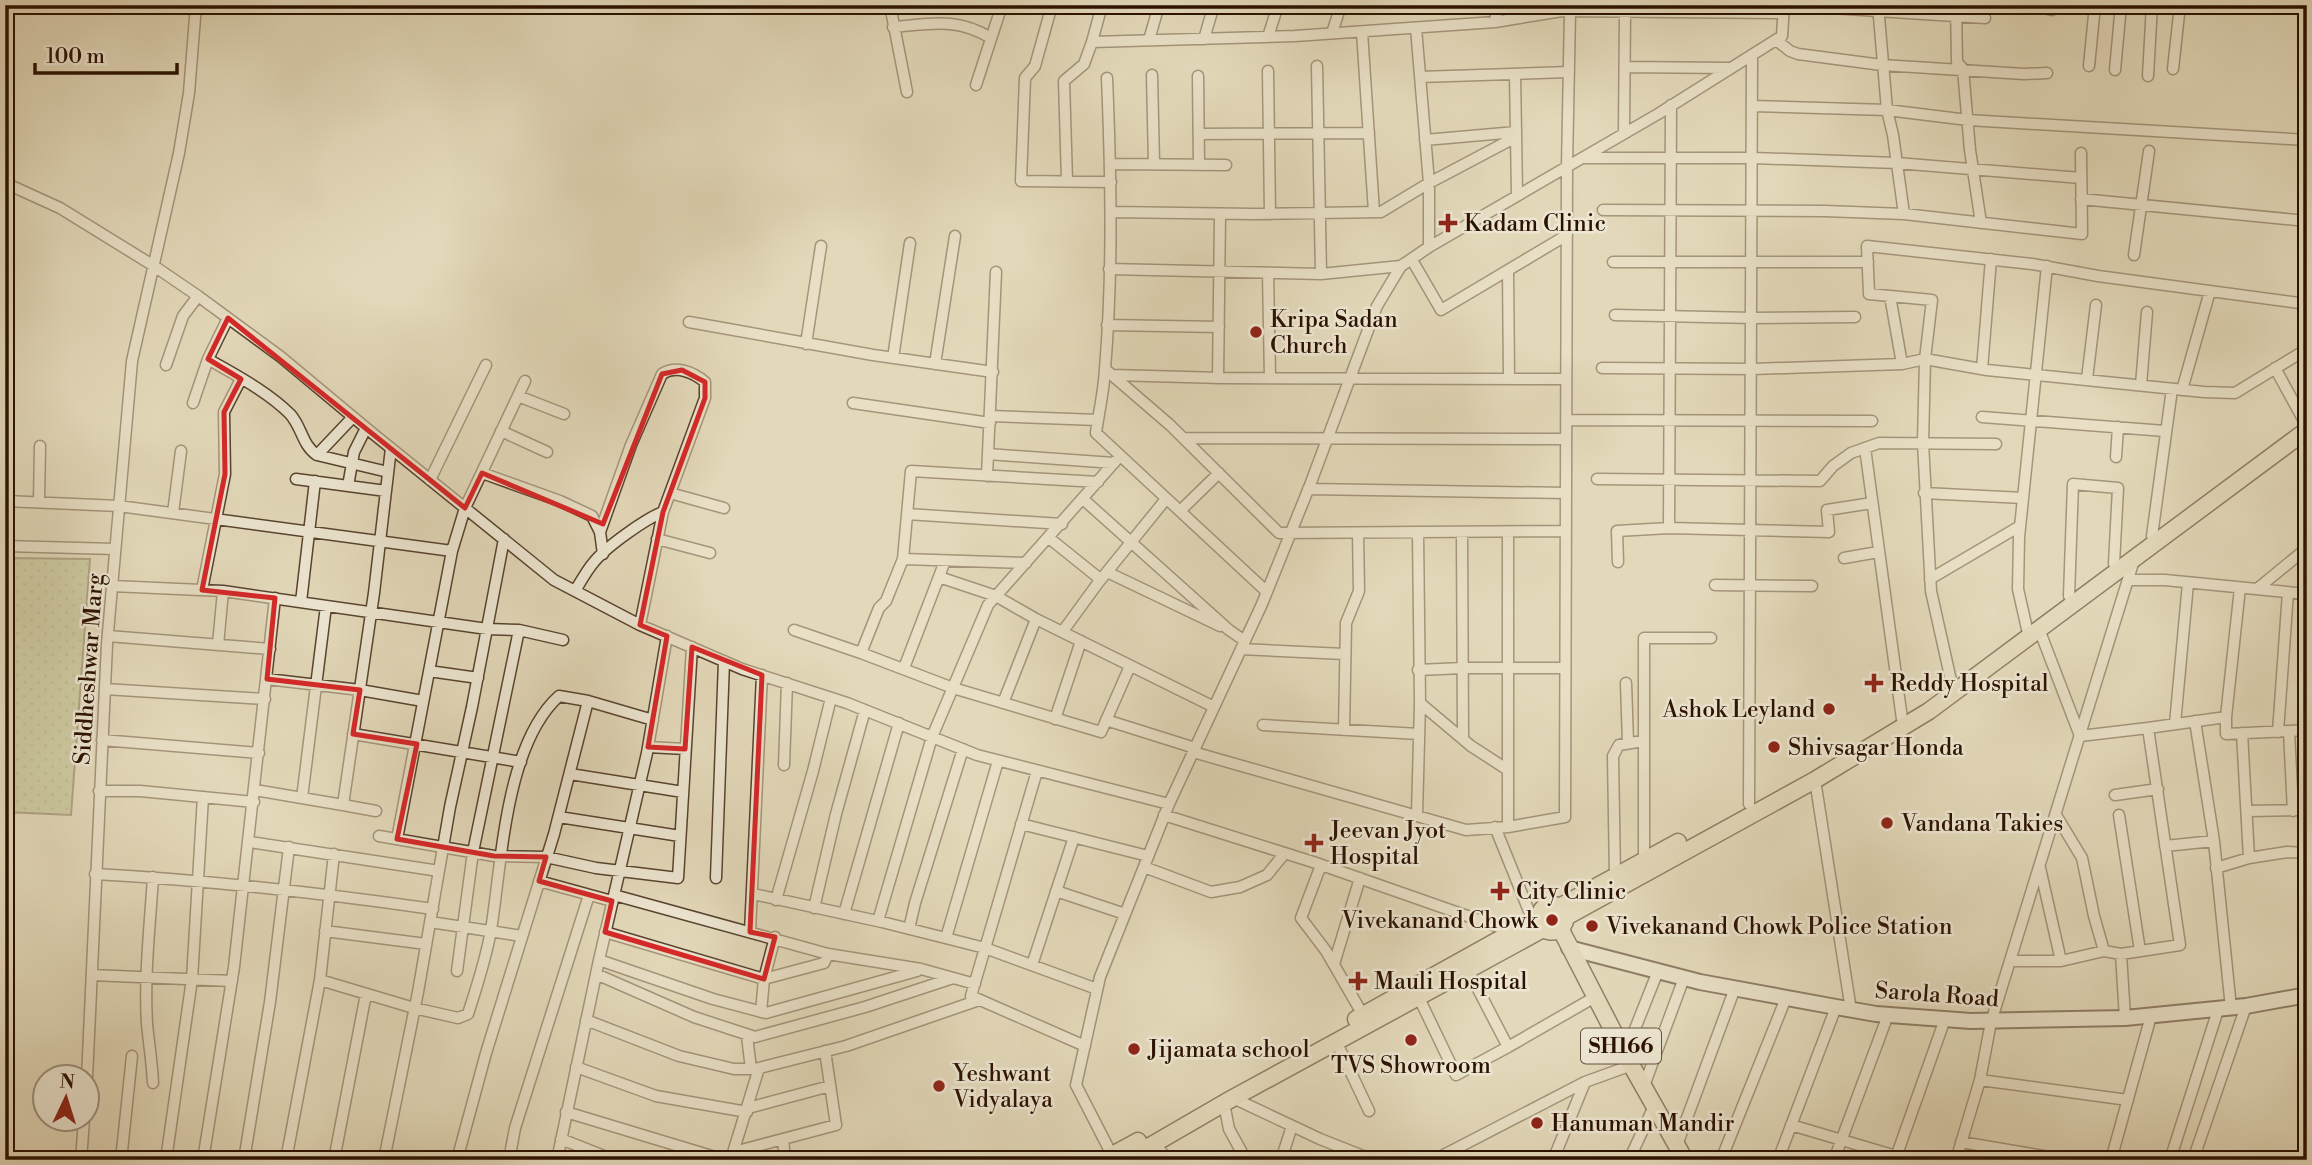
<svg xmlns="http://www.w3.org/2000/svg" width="2312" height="1165" viewBox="0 0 2312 1165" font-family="'Libre Bodoni',serif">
	<defs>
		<pattern id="grass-dots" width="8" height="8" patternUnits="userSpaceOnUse" patternTransform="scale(1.75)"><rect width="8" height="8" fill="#b9be8c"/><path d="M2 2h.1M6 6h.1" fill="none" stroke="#9fa277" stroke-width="1.8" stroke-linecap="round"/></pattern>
	</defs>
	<rect width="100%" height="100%" fill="#e3d9ba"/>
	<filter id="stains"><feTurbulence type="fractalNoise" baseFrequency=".00286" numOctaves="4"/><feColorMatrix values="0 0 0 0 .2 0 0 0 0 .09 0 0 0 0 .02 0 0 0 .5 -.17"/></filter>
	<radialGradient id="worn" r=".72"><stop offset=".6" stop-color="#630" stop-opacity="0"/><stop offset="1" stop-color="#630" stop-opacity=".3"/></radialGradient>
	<path fill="url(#grass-dots)" stroke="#726846" stroke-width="2" d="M5,558L90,559L71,815L5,812Z"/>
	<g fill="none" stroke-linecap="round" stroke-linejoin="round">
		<defs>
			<path id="street" d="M890,5L907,92
				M1052,5L1035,66L1025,78L1021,181L1111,182
				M1102,5L1092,42L1295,36L1495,22L1498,5
				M1786,5L1985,18
				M1878,5L1887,110L1893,135L1904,214
				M1956,5L1957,62L1963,69L1970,150L1981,223
				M2033,5L2052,10
				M2157,5L2180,8
				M1495,22L1562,11L1784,13
				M893,27C932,24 956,17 991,38
				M1416,28L1429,183V247
				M1362,32L1374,212
				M1332,33L1341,5
				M1268,37L1278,5
				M1204,39L1214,5
				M1149,40L1159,5
				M1776,40L1790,51L1798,54L1882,65L2024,74L2047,73
				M1317,66L1321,274
				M2089,66L2095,5
				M1625,67L1729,68
				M2173,69L2180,5
				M2115,70L2121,5
				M1268,71L1270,214
				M1515,74L1517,195
				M1152,75L1154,164
				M1198,76L1199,164
				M2148,76L2152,5
				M1420,77L1569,72
				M1107,78C1111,175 1113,272 1105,369C1104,390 1099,411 1096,433L1267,592
				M976,85L1002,5
				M1752,106L1887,110L1968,120L2307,140
				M1624,133L1625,12
				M1199,134L1369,133
				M1425,140L1516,132
				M1582,158H1753L1897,163L2081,178
				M1111,164L1226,165
				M1067,181L1064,81L1084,64L1092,42
				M5,183L60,208L154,266L198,296L281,357L371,432L554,580L640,625L742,669L847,703L977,755L1169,804
				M2081,199L2307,221
				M1603,210L1825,211L1904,214L2082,234L2081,153
				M1111,212L1253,214L1381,212L1429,183L1516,137
				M2134,255L2149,151
				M1412,260L1441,310L1567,235
				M1613,262H1868
				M1109,269L1321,274L1401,266
				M1508,270L1509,378
				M1268,273L1270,378
				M1890,296L1902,364
				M2307,304L2098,276L2032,264L1867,246L1869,294L1932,300L1925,359L1987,370L2204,392L2235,393L2307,349
				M1615,315L1753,318L1855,317
				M228,318L208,359C235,375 267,391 290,414C302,427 302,445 317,455L388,472
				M689,322L873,355L993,372
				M1107,325L1219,327
				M806,344L821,246
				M893,358L910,243
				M935,364L955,236
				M166,365L183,316L198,296
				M1602,368L1753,369L1902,364L1925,359L1923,443L1931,591L1952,685
				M2275,368L2304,421
				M1105,369L1170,425L1279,533L1565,531
				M1982,369L1991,259
				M1113,375L1222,378L1566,379
				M1218,378L1220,214
				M2087,379L2096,305
				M2141,385L2147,312
				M2182,390L2210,291
				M518,396L564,414
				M193,403L208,359
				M853,403L990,423
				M991,416L1098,420
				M1982,417L2165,431
				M1566,420L1872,421
				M501,431L547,452
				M1184,438L1566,439
				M1865,448L1902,719
				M988,454L1114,463
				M317,455L353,417
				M2116,457L2118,427
				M482,473L560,501L592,516L600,532L603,554
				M987,476L996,272
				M296,479L386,491
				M1597,479L1820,481L1833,466L1851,453L1879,443L1996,444
				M430,480L486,365
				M348,486L354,452L366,428
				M1308,489L1566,493
				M670,493L724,508
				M1924,493L2023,498
				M1083,499L1229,630L1245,641
				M5,501L119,506L452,551L397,839
				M39,501L40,446
				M1180,511L1219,473
				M173,513L181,451
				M907,514L1062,524
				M1669,528L1671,105
				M600,532L631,445L662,374C676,365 693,372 705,382V398L663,512L640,625
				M1462,532L1463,739
				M1508,532V827L1565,817L1567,166L1570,11
				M1418,533L1420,703L1471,746L1508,770
				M2152,536L2172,389
				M1049,538L1100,579
				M657,539L710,553
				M5,546L115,549
				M452,551L465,508L525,381
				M1844,558L1878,552
				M903,559L911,471L1098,482
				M1618,562L1617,531L1669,528L1829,532L1827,510L1872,503
				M1026,563L903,559L886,601L879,608L861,653L953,688L1101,732L1130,666
				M1107,572L1220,626
				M939,577L996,596L1036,619L1214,707
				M1930,579L2020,526
				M2128,580H2165L2307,594
				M1715,585L1812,586
				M112,586L223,591L487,629L519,630L563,640
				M2240,588L2226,717V734L2289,731L2293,811
				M2257,589L2307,548
				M202,590L225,474L224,412L241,379
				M575,591C581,581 587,570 594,562C606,547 645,519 663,512
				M2069,596L2073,484L2118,488L2114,564
				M301,602L315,481
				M2027,629L2018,589L2019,537L2047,266
				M2039,629L2080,736L2148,728L2180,945L2121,954L2104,951L2094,916L2082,858L2056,815
				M794,630L861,653
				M1063,631L1098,583L1166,499
				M108,636L270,649
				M218,645L223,591
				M1241,649L1344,654
				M904,668L945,561
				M1418,670L1463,668H1565
				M429,671L478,678
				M267,679L360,690L423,701
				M1626,683L1628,743
				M105,689L265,699
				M1003,703L1036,619
				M1055,719L1081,641
				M1106,720L1195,748
				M2195,721L2214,841L2231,1008
				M2175,724L2188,583
				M1263,725L1419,734
				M2148,728L2226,717
				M1344,730L1346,623L1359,591L1358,533
				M2289,731L2307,730
				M2278,732L2288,592
				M353,734L521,762
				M102,740L259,753
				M648,747L685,749
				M1193,752L1466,830L1508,827
				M784,765L787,683
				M1037,771L971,996L1085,1046
				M570,774L683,792
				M1815,780L1851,1010
				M255,790L343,805L374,593L391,448
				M99,791H140L254,802
				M2115,795L2158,789
				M302,798L326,606
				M1749,804L1752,55
				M343,805L376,811
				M2247,811L2307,810
				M1164,815L1313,862L1513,932
				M1417,815L1420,703
				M2119,815L2140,951
				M559,817L680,836
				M1021,824L1148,856
				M1495,827L1533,921
				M379,836L494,856L546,857L596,868L678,878L692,647
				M250,842L439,871
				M2165,846L2214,841
				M2249,858L2287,852L2307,853
				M1644,861V638H1711
				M1321,865L1301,918L1326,951L1363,1015
				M1144,867L1211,892L1240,887L1267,875L1285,853
				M2040,868L2061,961
				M2216,868L2249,858L2242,733
				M95,874C209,880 320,893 433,909
				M1615,876L1613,756L1619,745L1643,741
				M153,877C150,926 144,975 147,1024C149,1044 152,1063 153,1083
				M716,878L724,661
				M539,881L612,901
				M1056,891L1125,914
				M753,894L882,922L985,948L1097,989
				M614,895L828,954L921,969L975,984
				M776,900L813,771L831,698
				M814,908L836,814L865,710
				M844,914L899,723
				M878,921L932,737L988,605L1120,456
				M430,922L522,936
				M909,929L915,903L963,749
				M325,931L426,944
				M605,932L764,979L824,963L828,954
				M750,932L762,675
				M946,938L998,761
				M2121,954L2125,1018
				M599,960L713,999L766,1013L917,971
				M2011,961H2061L2104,951
				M1334,964L1360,878
				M1032,965L1074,837
				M457,971L473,852L519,630
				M1469,972L1508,1047L1595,997
				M596,974L694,1017L755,1037L865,1007L953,978
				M92,975L232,981
				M320,980L414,1008L458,1018L468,1014C477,986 486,959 491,930C502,862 505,745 559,696L588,701
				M1419,998L1456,1075L1508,1047
				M761,1012L764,979L775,937
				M586,1020L679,1056L734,1069H755L846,1046L979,1000
				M747,1036L751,1069
				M1336,1041L1369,1111
				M1625,1054L1658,971
				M576,1067L656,1096L747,1112
				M87,1078L107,644L132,361L179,153L189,93L196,5
				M1980,1080L2128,1100
				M1644,1086L1684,978
				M1233,1098L1320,1139L1373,1160
				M1224,1103L1229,1129L1246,1160
				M748,1108L830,1086
				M566,1112L725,1160
				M1791,1125L1896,1156
				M561,1139L614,1160
				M783,1139L785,1160
				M1961,1142L2067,1160
				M1155,1144L1168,1160
				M1677,1145L1735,988
				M734,1152L836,1125L825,1051
				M1112,1155L1076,1085L1100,977L1169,804L1262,604L1310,485L1377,306L1401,266L1429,247L1658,114L1782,36L1784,5
				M732,1156L759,1068
				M81,1160L84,1120
				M121,1160L132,1056
				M166,1160L192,979L203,797
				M203,1160L234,967L275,598
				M244,1160L270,1002L289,847
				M286,1160L320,980L334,854
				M334,1160L366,994
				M384,1160L418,992L450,807L472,707L504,539
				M457,1160L486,1053L554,834L588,701L653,720
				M509,1160L515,1128L589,895
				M557,1160L599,960L647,753L667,636
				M1281,1160L1292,1126
				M1434,1160L1585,1082L1632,1065
				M1553,1160L1585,1082
				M1629,1160L1655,1104
				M1721,1160L1786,998
				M1778,1160L1836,1007
				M1834,1160L1888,1015
				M1895,1160L1945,1019
				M1956,1160L1980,1080L1991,1022L2134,560
				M2111,1160L2151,1016
				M2170,1160L2218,1010
				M2193,1160L2246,1006"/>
			<path id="secondary" d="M1569,948L1700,982L1836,1007L1876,1014L1971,1021L2125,1018L2246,1006L2307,995"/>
			<path id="primary" d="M1561,906L1678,842
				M1542,928C1531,908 1555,895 1566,914
				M1561,930L1625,1054L1685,1160
				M1356,1019L1538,918
				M1103,1160L1138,1141
				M1126,1160L1233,1098L1543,929C1555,935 1564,930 1566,917L1815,780L1929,711L2307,430"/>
		</defs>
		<use href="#street" stroke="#59432e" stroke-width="13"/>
		<use href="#secondary" stroke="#2b1100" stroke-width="18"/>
		<use href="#primary" stroke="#2b1100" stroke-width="19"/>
		<use href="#street" stroke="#ede6d2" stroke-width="10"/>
		<use href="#secondary" stroke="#ede6d2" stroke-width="14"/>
		<use href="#primary" stroke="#e3d9ba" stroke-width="16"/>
	</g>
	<path d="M0 0H2312V1165H0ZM228,318L465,508L482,473L603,524L662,374L682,370L705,382V398L663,512L640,625L667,636L648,747L685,749L692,647L762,675L750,932L775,937L764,979L605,932L612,901L539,881L546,857L494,856L397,839L417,744L353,734L360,690L267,679L275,598L202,590L225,474L224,412L241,379L208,359Z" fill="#e3d9ba" fill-opacity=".55" fill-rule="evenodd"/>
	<path fill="none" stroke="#d62828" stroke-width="5" stroke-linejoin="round" d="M228,318L465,508L482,473L603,524L662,374L682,370L705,382V398L663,512L640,625L667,636L648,747L685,749L692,647L762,675L750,932L775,937L764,979L605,932L612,901L539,881L546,857L494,856L397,839L417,744L353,734L360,690L267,679L275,598L202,590L225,474L224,412L241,379L208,359Z"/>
	<g fill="#8f2418" stroke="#ede6d2" stroke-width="2.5">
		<path d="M1444.5 212.5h7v7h7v7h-7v7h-7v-7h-7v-7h7z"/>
		<circle cx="1256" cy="332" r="7"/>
		<path d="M1870.5 672.5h7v7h7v7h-7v7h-7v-7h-7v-7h7z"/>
		<circle cx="1829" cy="709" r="7"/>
		<circle cx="1774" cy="747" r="7"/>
		<circle cx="1887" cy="823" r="7"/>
		<path d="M1310.5 832.5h7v7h7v7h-7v7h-7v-7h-7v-7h7z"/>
		<path d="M1496.5 880.5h7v7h7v7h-7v7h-7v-7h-7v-7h7z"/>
		<circle cx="1552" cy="920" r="7"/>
		<circle cx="1592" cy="926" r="7"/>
		<path d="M1354.5 970.5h7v7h7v7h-7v7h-7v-7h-7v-7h7z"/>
		<circle cx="1411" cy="1040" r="7"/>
		<circle cx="1134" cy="1049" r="7"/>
		<circle cx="939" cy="1086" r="7"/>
		<circle cx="1537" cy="1123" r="7"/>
	</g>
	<g text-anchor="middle" stroke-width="5" stroke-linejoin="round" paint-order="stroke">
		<rect fill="#ede6d2" stroke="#65513f" stroke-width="2" x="1581" y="1028.5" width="80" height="35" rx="5"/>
		<g font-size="21" font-weight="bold" fill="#2b1100">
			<text x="1621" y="1053">SH166</text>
		</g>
		<g font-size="23" fill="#2b1100" stroke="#ede6d2" text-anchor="start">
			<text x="1464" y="231">Kadam Clinic</text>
			<text x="1270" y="327">Kripa Sadan<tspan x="1270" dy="26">Church</tspan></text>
			<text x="1890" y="691">Reddy Hospital</text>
			<text x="1815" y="717" text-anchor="end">Ashok Leyland</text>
			<text x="1788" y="755">Shivsagar Honda</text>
			<text x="1901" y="831">Vandana Takies</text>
			<text x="1330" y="838">Jeevan Jyot<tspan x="1330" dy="26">Hospital</tspan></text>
			<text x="1516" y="899">City Clinic</text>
			<text x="1538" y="928" text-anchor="end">Vivekanand Chowk</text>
			<text x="1606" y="934">Vivekanand Chowk Police Station</text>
			<text x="1374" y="989">Mauli Hospital</text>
			<text x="1148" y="1057">Jijamata school</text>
			<text x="1411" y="1073" text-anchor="middle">TVS Showroom</text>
			<text x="953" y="1081">Yeshwant<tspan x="953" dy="26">Vidyalaya</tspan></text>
			<text x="1551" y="1131">Hanuman Mandir</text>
		</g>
		<g font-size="23" fill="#2b1100" stroke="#ede6d2">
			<text transform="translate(88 669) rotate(-86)" y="8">Siddheshwar Marg</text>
			<text transform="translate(1937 994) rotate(4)" y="8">Sarola Road</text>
		</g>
	</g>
	<rect width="2312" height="1165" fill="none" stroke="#e3d9ba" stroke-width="28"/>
	<rect x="7" y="7" width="2298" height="1151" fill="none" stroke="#2b1100" stroke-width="3.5"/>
	<rect x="14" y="14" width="2284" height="1137" fill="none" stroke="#2b1100" stroke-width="2"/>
	<g transform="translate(66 1098) rotate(4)"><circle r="33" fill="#ede6d2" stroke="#9f917e" stroke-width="2"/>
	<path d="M0-5L12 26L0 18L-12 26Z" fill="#8f2418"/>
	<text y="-10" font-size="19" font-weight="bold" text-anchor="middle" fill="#2b1100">N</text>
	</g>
	<path d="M35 63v10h142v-10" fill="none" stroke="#2b1100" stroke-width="3.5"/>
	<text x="46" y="63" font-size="21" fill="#2b1100" stroke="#ede6d2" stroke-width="5" paint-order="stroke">100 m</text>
	<rect width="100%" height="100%" filter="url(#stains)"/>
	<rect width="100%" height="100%" fill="url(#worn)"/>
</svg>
